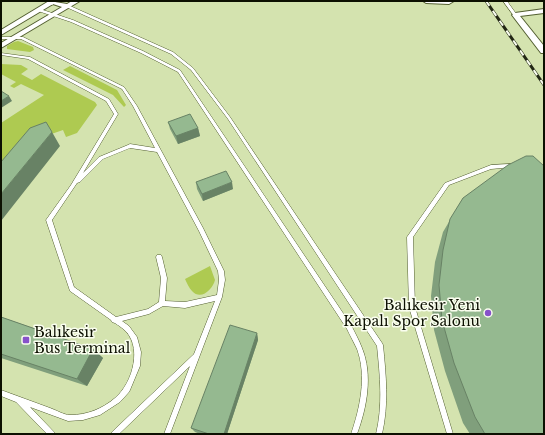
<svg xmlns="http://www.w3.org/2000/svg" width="545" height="435" viewBox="0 0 545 435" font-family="'Libre Baskerville',serif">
	<rect width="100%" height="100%" fill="#d4e3af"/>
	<path fill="#aeca51" d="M18,41L33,47L34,50L30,52L7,49V46L14,42Z
		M1,64L21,65L28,69L21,74L32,80L41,74L95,102L97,105L77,133L66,137L63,130L37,139L1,182V123L44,95L21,84L14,88L10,86L16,82L1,74Z
		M70,66L117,90L126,105L124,107L113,95L63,70Z
		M210,266L215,280C213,289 201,301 192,291C189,288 187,283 185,279Z"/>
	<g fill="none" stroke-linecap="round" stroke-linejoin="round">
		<defs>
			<path id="service" d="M503,1H507L517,15L516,16H514Z
				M66,5H68L173,52L193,68L230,117L382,343L383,345C386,375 389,404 382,434H376C383,405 380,376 377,346L228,119L191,70L171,54L66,7Z
				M38,9H40L73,20L143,51L180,70L351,325C355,333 359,340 362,348C373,375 367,407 357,434H351C360,408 367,376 357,349C354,342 350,336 347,329L178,72L141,53L71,22L38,11Z
				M1,37H23L124,87L137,106L203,228L224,271L225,280L222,297L170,434H164L190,366L119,434H111L112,432L194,354L215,301L185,308L163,306L149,314L122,321L129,326L137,337L141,352L140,366L130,390L129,392L120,402L100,415L83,420L68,421L30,407L54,432L55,434H47L16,402L1,396V390C17,396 34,402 50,408C56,410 64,415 70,415C87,415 102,409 115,398C133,383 144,344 122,328C119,326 116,323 112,322L111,320L70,291L46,220L71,185L114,114L106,101L28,59L1,55V53L30,57L109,99L118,114L83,173L99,157L128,145L130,144L155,148L133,106L122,89L21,39H1ZM130,148L157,152L199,231L218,271L219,280L217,295L185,302L165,301L167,278L162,257L161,255H157L156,257L161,278L159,302L148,309L116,317L74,287L52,220L77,183L80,182L103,159Z
				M511,164L513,166V167L491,169L449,185L413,237L415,307L453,434H447L409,307L407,237L445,183L491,165Z"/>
			<path id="minor" d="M49,1L67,4L72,1H80L1,48V43L62,7L53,4L1,35V30Z
				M423,1H454L449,4L426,3Z
				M544,9V13L520,16L544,46V53H541L512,15L515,13Z"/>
			<path id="tertiary" d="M47,1H56V2L52,5Z"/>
		</defs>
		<use href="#service" stroke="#535f31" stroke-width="1"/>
		<use href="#minor" stroke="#535f31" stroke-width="2"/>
		<use href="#tertiary" stroke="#535f31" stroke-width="1"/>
		<use href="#service" fill="#fff" fill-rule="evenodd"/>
		<use href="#minor" fill="#fff" fill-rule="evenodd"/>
		<use href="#tertiary" fill="#fff" fill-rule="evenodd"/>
		<defs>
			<path id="rail" d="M486,1L544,85"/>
		</defs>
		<use href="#rail" stroke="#232815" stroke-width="3"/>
		<use href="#rail" stroke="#fafeef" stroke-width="2" stroke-dasharray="6" stroke-linecap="butt"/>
	</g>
	<path fill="#809f7c" d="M168,122L198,128L200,136L178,144L170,129Z
		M196,182L233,189L203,201L197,189Z
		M463,198L544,434H470L463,423L445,371L434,330L431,296L435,262L443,232Z
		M1,317L93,349L103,358L87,386L1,358Z
		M257,333L258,340L227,434H200L195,432L191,428Z"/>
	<path fill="#688265" d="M9,96L12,101L1,108V101Z
		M198,128L200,136L178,144L176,136Z
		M52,132L60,146L1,221V194Z
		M232,182L233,189L203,201L202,194Z
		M257,333L258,340L227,434H224Z
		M93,349L103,358L87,386L77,379Z"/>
	<path fill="#95b990" stroke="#688265" d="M1,91L9,96L1,101Z
		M190,114L198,128L176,136L168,122Z
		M46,122L52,132L1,194V162L30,128Z
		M526,156H533L544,166V434H485L475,417L454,363L442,320L439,285L443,250L450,219L463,198L508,165Z
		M226,171L232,182L202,194L196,182Z
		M1,317L93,349L77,379L1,354Z
		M230,325L257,333L224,434H209L191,428Z"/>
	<g fill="#8752ca" stroke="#fafeef" stroke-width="1.5">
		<circle cx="488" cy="313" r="4"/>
		<rect x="22" y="336" width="8" height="8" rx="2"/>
	</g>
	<g text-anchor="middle" stroke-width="3" stroke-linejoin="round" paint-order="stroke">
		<g font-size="14" fill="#0c1001" stroke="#fafeef" text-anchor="end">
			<text x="480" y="310">Balıkesir Yeni<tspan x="480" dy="16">Kapalı Spor Salonu</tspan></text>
			<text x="34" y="337" text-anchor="start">Balıkesir<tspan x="34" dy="16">Bus Terminal</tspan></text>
		</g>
	</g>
	<rect width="545" height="435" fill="none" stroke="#0c1001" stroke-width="4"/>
</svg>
